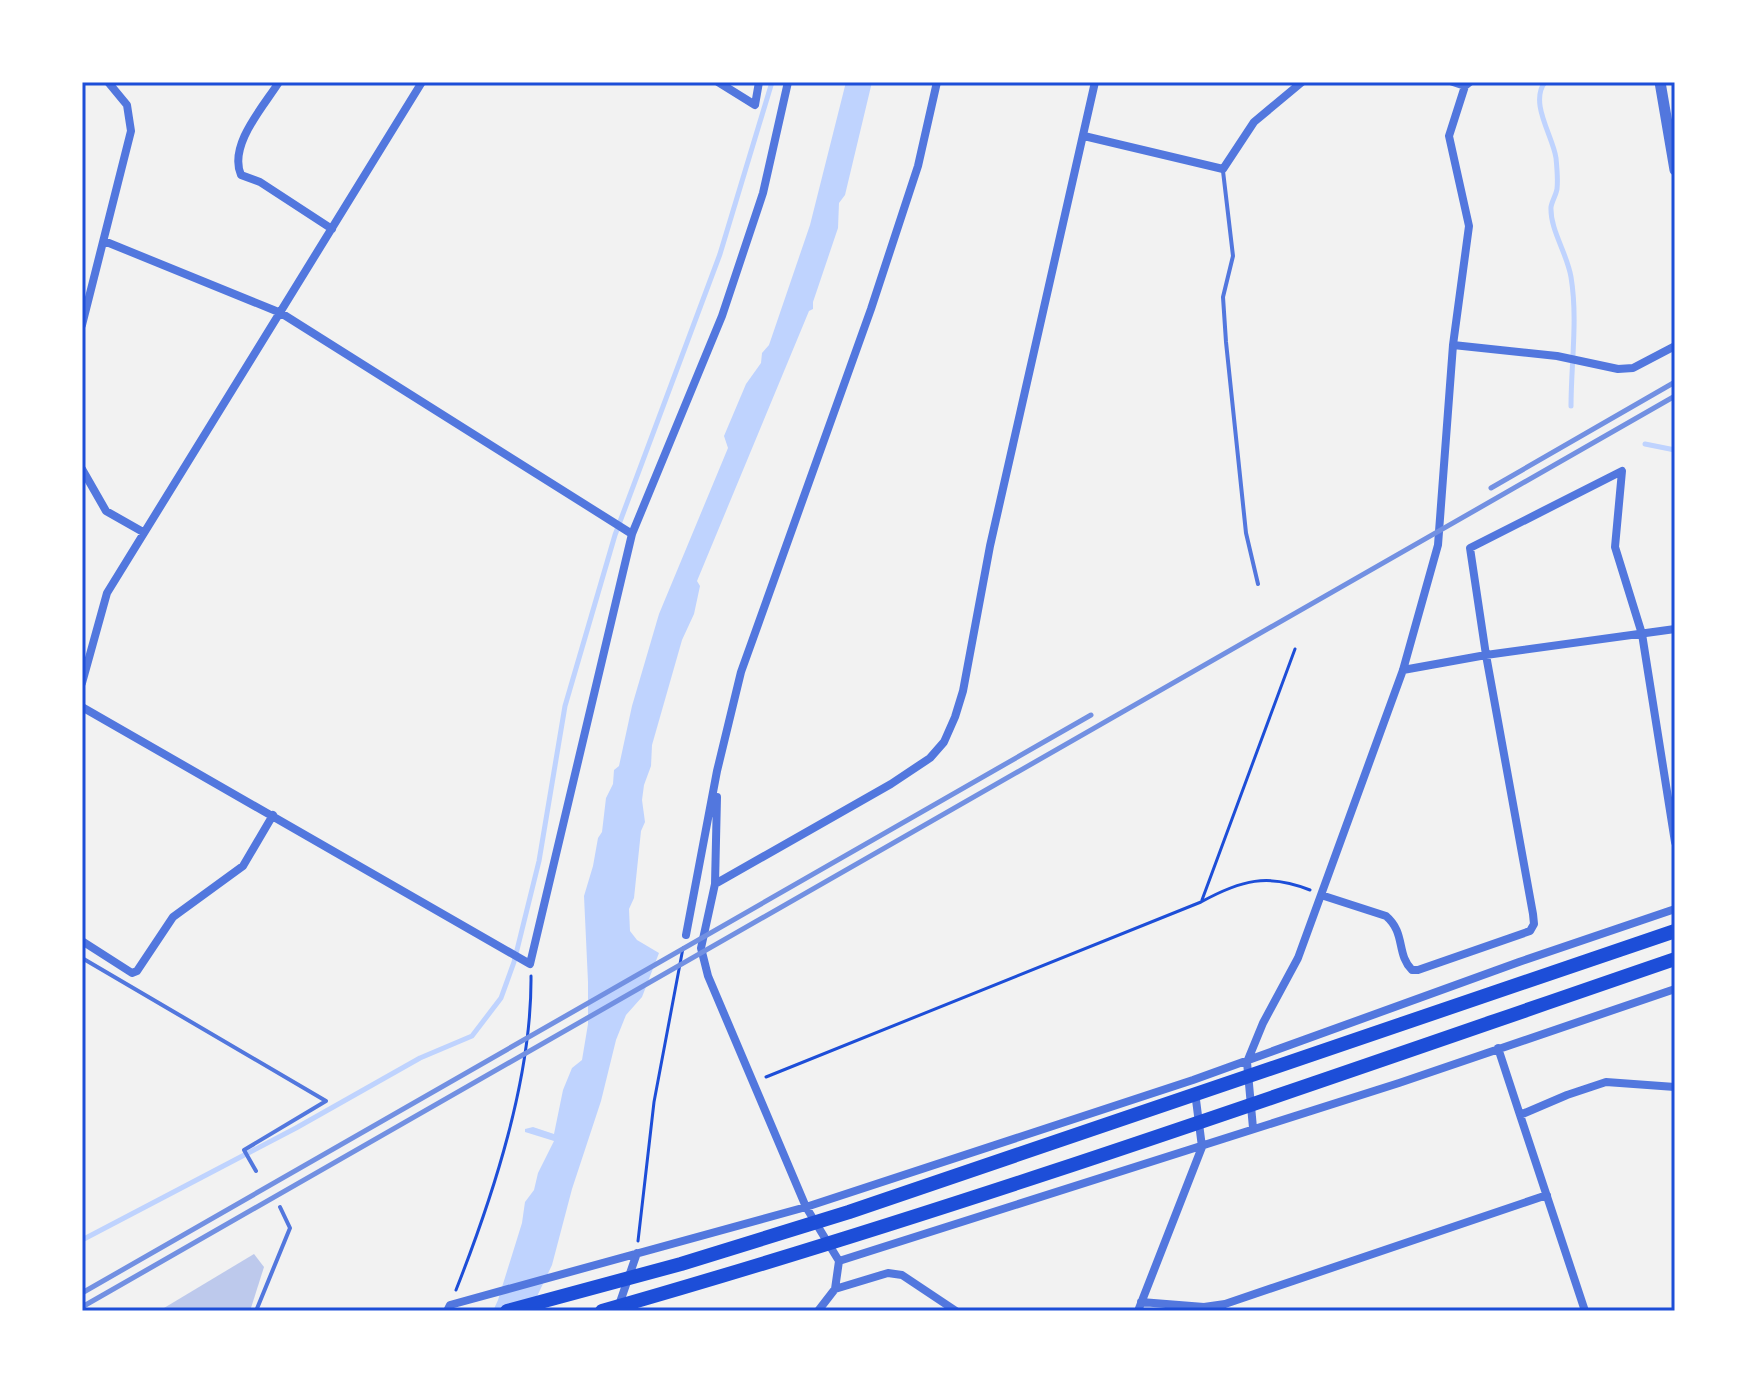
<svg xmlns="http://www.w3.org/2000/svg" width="1757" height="1393" viewBox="0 0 1757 1393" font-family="Signika,sans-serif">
	<rect width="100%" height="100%" fill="#f2f2f2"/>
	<path fill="#bfd3fe" d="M846,82H872L845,195L839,203L838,228L813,302V309L809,311L697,581L700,586L694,614L682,640L652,745L651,766L644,785L642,800L645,822L641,831L634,898L629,909L630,931L637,940L659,953L642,997L626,1015L616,1040L601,1101L572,1189L552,1265L530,1311H493L498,1300L522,1223L525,1202L534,1190L538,1173L554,1141L525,1132V1129L533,1127L554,1134L563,1090L572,1068L582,1060L588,1024V982L584,896L593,866L598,838L602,832L606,798L613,784L614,770L619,766L632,706L659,614L728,448L724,436L746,384L761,363L762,353L769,345L810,225Z"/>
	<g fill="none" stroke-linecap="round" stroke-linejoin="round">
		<path stroke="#bfd3fe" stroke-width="5" d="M1545,82C1529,103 1553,136 1556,158C1557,168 1558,180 1557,189C1556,195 1552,201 1551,207C1550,230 1567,253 1571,277C1578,319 1571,364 1571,406
			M1645,444L1675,450
			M82,1240L296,1128L420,1058L472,1036L501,998L514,962L539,861L565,706L615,535L720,254L772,82"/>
	</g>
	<path fill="#bdc9ec" d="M254,1254L264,1267L250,1311H159Z"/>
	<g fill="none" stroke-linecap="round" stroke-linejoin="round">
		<path stroke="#1d4ed8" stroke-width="3" d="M1202,900L1295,649
			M766,1077L1201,902C1241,880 1268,873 1310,890
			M638,1241L654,1102L683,948
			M456,1290C493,1196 532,1078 531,976"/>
		<path stroke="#5277de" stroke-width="4" d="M1223,171L1233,256L1223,297L1226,342L1246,533L1258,584
			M82,958L326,1101L244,1150L256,1171
			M256,1311L290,1228L280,1207"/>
		<path stroke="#5277de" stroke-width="8" d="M279,82C264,106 228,145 241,175L260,182L332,229
			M718,82L755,105L759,82
			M1453,82L1465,86
			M1084,136L1223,169L1254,122L1302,82
			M104,241L281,313L632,534
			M82,325L131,131L127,105L108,82
			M1453,345L1557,356L1618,369L1633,368L1675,346
			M82,469L106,511L143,532
			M1403,670L1486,655L1675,629
			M82,683L107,593L422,82
			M82,707L530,964L632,534L722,316L763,193L788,82
			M715,884L717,797
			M1321,895L1386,916C1406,933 1396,954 1412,970H1418L1530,931L1534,924L1533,914L1486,655L1470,548L1622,471L1615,547L1642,634L1675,842
			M686,935L717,771L741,672L871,309L918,166L937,82
			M82,941L132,973L137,971L173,917L243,866L273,815
			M1498,1048L1520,1115L1567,1095L1606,1082L1675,1087
			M1520,1115L1585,1311
			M1253,1128L1247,1062L1263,1023L1298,958L1403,670L1438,545L1453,345L1469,226L1449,136L1465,86L1470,82
			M839,1261L1399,1083L1675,989
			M835,1289L888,1273L902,1275L956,1311
			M1141,1302L1204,1307L1206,1310
			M619,1305L637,1253
			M1204,1307L1225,1304L1547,1195
			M447,1311L450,1305L806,1207L1193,1080L1519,962L1675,909
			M818,1311L835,1289L839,1261L806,1207L708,976L701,948L715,884L891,784L930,758L944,742L955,717L963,691L990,546L1095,82
			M1138,1311L1202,1147L1195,1092"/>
		<path stroke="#5277de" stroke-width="11" d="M1660,82L1675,170"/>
		<path stroke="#1d4ed8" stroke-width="14" d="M507,1311L681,1264L849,1212L1675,931
			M602,1311C964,1208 1319,1081 1675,959"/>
		<path stroke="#7290e2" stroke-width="5" d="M1491,488L1675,382
			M82,1293L1091,715
			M82,1307L1675,396"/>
	</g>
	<rect width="1757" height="1393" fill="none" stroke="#ffffff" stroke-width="168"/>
	<rect x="84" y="84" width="1589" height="1225" fill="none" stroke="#1d4ed8" stroke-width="3"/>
</svg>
